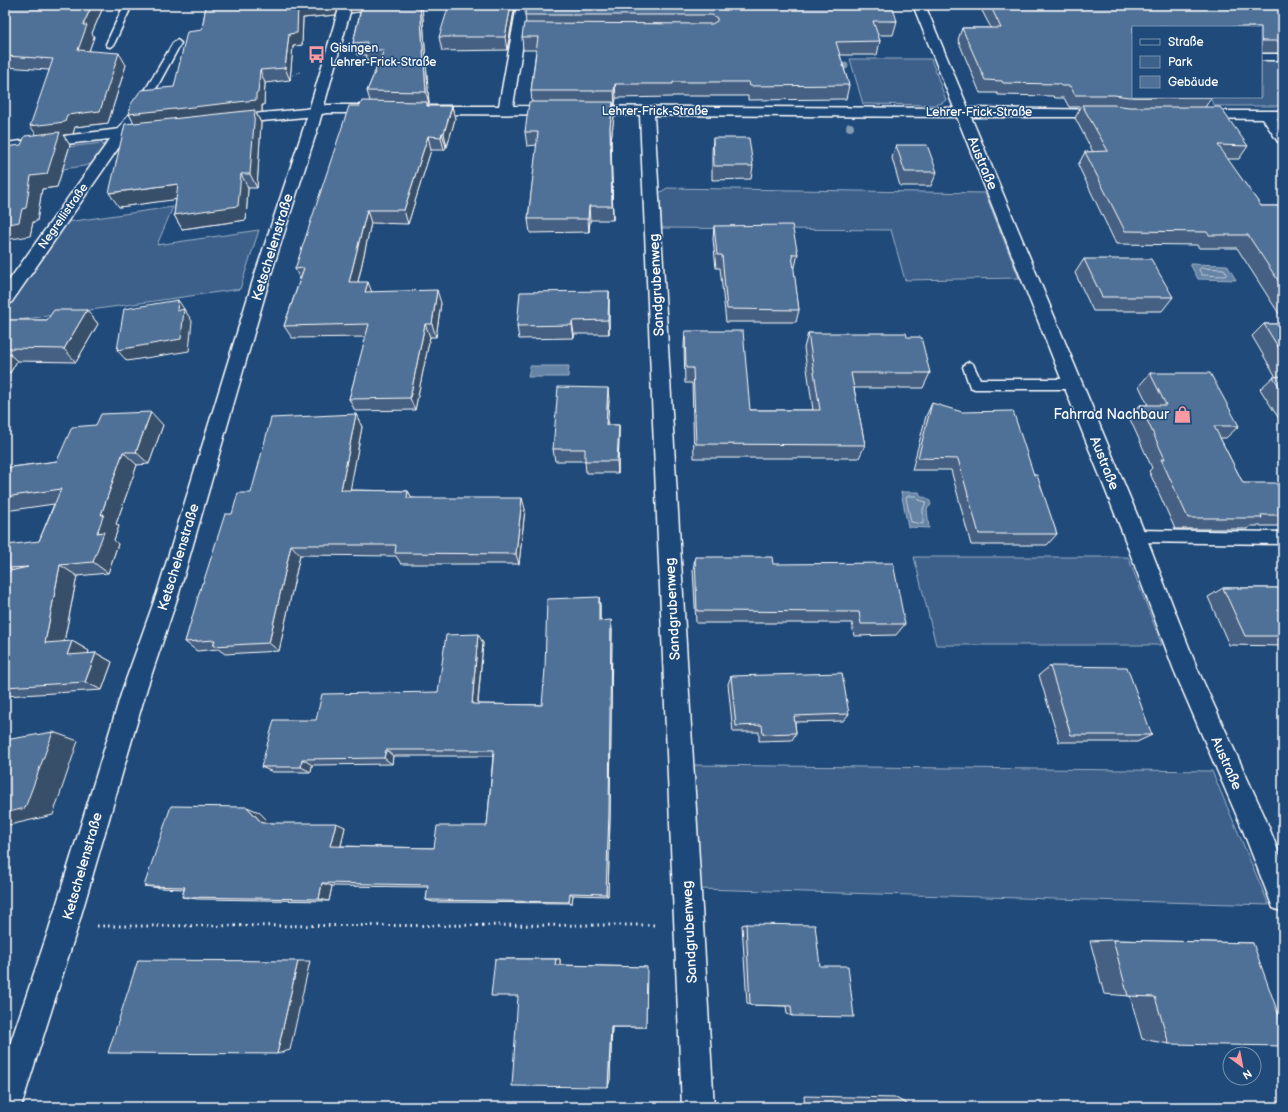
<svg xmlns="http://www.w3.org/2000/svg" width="1288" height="1112" viewBox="0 0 1288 1112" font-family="'Balsamiq Sans',sans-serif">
	<rect width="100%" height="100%" fill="#1f4a7a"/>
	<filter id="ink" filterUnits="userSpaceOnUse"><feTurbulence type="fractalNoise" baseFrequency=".025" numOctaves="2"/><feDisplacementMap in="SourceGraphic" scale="8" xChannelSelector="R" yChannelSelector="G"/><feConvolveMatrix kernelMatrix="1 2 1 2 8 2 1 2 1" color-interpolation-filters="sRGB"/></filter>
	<g filter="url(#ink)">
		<path fill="#3c618b" stroke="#9eb0c5" d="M850,59H931L946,100L942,103L935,105L863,104Z
			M1261,60H1283V106H1215L1209,97H1261Z
			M102,143L104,146L91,164L84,166L43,172L5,154Z
			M667,188L985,193L1019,278L905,280L891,230L662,228L659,193Z
			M173,207L157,245L259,230L240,289L5,322V310L67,222Z
			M914,557H1128L1162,645H936Z
			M693,765L1212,771L1269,905L699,889Z"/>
		<path fill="#6583a4" stroke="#a3b5c8" d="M1190,264L1227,265L1236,280L1198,279Z
			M530,366H569L568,377H528Z
			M901,492H919L921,497C927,497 930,499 931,505L927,509L929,528L908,527Z"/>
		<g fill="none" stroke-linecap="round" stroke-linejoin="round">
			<path stroke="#c1cddb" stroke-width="1" d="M1201,268L1224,269L1227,274L1225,276L1202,275L1199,270Z
				M908,496H916L919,500L926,502L923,509V524L911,522L906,498Z"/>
			<defs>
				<path id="service" d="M124,5H132L114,44L110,47L107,46L106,44Z
					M177,40L181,43L157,87L124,135H118L116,133L147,87L173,43Z
					M1261,54H1283V60H1261Z
					M969,362L973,364L980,379H1073L1078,381L1079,384L1078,387L1073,389H975L970,387L963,367L965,364Z
					M1135,530L1283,532V544L1135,542L1130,540L1128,536L1130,532Z"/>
				<path id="minor" d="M517,5H529L513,106L954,108L913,5H925L968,108L1113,110L1115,113L1113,116L1108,117H971L1143,529L1197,668L1264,815L1283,863V912L1273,908L1242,828L1174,670L1121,529L957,117L654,115L714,1107H682L640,115L424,114L419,113L417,110L419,107L424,106H499Z
					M327,105H378L383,106L385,109L383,112L378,113H327L305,117L229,124L224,123L222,120L224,117L229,116L305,109Z
					M1196,111H1283V119H1277L1283,128V143L1278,142L1263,119L1191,118L1189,115L1191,112Z
					M153,125L158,126L160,129L158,132L126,137L11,303L5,305V286L110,139L5,151V143Z"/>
				<path id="secondary" d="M340,5H352L318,127L271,274L179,593L147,688L77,929L21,1107H5V1059L49,929L123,688L157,593L255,274L304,127Z"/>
			</defs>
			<use href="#service" stroke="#fff" stroke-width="3"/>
			<use href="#minor" stroke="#fff" stroke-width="3"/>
			<use href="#secondary" stroke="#fff" stroke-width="3"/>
			<path stroke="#fff" stroke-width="1.5" stroke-dasharray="0.5 2" stroke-linecap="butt" d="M290,76L300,72"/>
			<path stroke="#fff" stroke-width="3" stroke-dasharray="1.5 4" stroke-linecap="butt" d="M97,926L656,925"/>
			<use href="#service" fill="#1f4a7a" fill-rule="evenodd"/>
			<use href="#minor" fill="#1f4a7a" fill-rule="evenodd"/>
			<use href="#secondary" fill="#1f4a7a" fill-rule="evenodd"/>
		</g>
		<g fill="#859cb6">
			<circle cx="845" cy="66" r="3.5"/>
			<circle cx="850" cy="127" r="4"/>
		</g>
		<path fill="#456182" stroke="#fff" d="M5,5H104L92,33L94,37L89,51L126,65L108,123L75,127L73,134L63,135L70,145L57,187L42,189L37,221L33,222L30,236L21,145L36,135L49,70L5,67Z
			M206,5H339L336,15L303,18L302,45L293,46L290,80L265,83L264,105H262V112L256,113L261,123L257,188H248L246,220L182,229L174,215L176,199L119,207L134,123L129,114L174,87L202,30Z
			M422,5L429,104H427L428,106H452L455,119L447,147H446L444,150H431L408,224L371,223L358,282L372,292L441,303L436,337H430L415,410L355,411L349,399L366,337L292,338L284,326L300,279L295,269L360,106L370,101L367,91L379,62H368L366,55H357L353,43L360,12L351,13Z
			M515,5L507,50L442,51L439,37Z
			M526,5L897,21L893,35H878L880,41L877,55H840L849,85L846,99L748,100V96H672V97L616,98L615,105H613L614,116L611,141L613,220H590L589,232L530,233L528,219L537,145L527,146L525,132L532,102L531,91L536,50H523L522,37L526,23L525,15Z
			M979,5H1283V53H1261V27H1133L1212,97L1205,107L1248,146L1239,159H1227L1261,206H1283V320L1237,248H1199L1197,245L1116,244L1078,165L1085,152H1093L1075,118L1081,107H1069L1064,98H1055L1053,96L998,95L997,93H980L958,40L962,28H991Z
			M713,138L753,166L751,179L712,180V152Z
			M896,145L937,172L931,186H900L892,158Z
			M714,226L798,254L795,267H793L799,310L796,322H726L720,268H716L713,239Z
			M1084,259L1173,297L1162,311H1093L1075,273Z
			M609,291V334H574V338L519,339L517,326Z
			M87,310L98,324L76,362L17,361L10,373L5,372V320H47Z
			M1264,324H1283V425L1260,389L1273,377H1276L1252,336Z
			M685,331L750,410H813L804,348L808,333L907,337L930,373L923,388H854L865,445L859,458H694L692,383H685L684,346Z
			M1150,373L1239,426L1226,438H1220L1243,483L1283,495V522L1278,526H1251L1247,529H1175L1149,471L1152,468L1129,417L1140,405H1148L1139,386Z
			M609,400L607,425H619V437L618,473H586L585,461H555L553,449Z
			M932,403L1034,475L1057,534L1047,545H971L951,470H912L926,416Z
			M356,414L362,427L350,490L408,491L412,498L525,509L519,564H401L396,556L300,555L279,651L225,654L218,649L197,651L185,642L203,583L232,514L251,493Z
			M163,425L149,464L137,465L116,524L119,526L114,540L118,544L108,573L77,576L64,642L72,641L89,651L87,654L96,653L112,662L102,690L5,696V572L13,571L9,568L39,541L54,504L5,511V468L57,461Z
			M695,557L905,624L896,635L854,636L852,623H696L693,570Z
			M1223,588H1283V646L1229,645L1208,597Z
			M599,597L600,606V621L612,629L610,817L608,896L573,895L572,903L433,902L426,900L428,887L332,886L329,901L197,899L182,897L184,889L160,888L144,886L259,812L270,823L345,827L341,846L434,848L487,826L493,756H393L392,764L312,765L311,772H273L261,767L316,720L438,692L483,643L478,704L542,705Z
			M1050,666L1152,735L1137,742H1059L1039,675Z
			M731,676L849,714L843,721L795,722L796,733L792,740L759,741V732H733L728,684Z
			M746,924L819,966L792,1016L787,1014L786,1006L750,1005L747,1003L742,925Z
			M1113,940L1253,943L1169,1044L1142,1039L1130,996L1104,994L1090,941Z
			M495,959H560V965L646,967V1027H612L610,1080L518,996Z
			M804,1096L896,1098L910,1106V1107H805Z"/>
		<path fill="#384f6a" stroke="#fff" d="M92,5H104L92,33L94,37L85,62L78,50L83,25Z
			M311,5H339L336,15L303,18L302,45L293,46L290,80L285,68L289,34L298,6Z
			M349,5H365L367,11L351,13Z
			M420,5H422L429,104L426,92Z
			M511,5H515L507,50L505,37Z
			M119,53L126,65L108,123L75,127L73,134L63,135L70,145L57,187L42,189L37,221L33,222L30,236L5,240V225L22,209L31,176L39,138L30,126L67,115Z
			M260,70L265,83L264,105H262V112L256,113L261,123L257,188L250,174L136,127L129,114L256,93Z
			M615,84L616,98L615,105L614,91Z
			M613,102L614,116L611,141L613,220L610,127Z
			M452,106L455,119L447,147L444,133Z
			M442,133L446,147L444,150L441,137Z
			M428,136L431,150L408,224L404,210Z
			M241,174L248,188L246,220L182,229L174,215Z
			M178,184L187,198L119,207L109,193Z
			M589,206L590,220L589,232L588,219Z
			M367,210L371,223L355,295L349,282Z
			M368,282L373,295L365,292Z
			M437,290L441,303L436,337L432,324Z
			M609,291V334L608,320Z
			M178,300L192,321L189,351L127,361L117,350L177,311Z
			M87,310L98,324L76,362L64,349Z
			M572,321L574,334V338L572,325Z
			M425,324L430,337L415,410L410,398Z
			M5,350L17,361L10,373L5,368Z
			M608,388L609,400L607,437L606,425Z
			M151,412L163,425L149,464L136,452Z
			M356,414L362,427L348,502L341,490Z
			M619,425V437L618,473L617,461Z
			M123,452L137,465L116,524L119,526L114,540L118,544L108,573L93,562L101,515Z
			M408,491L414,502L407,498Z
			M522,498L525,509L519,564L516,554Z
			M291,545L300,555L279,651L269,643Z
			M60,565L77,576L62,652L45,643Z
			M599,597L600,606V630L599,621Z
			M611,620L612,629L610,817L608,896L606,894Z
			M478,634L483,643L477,711L472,704Z
			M72,641L89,651L84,664L67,655Z
			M96,653L112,662L102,690L85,682Z
			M53,732L78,741L53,815L5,826V813Z
			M386,750L393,756L392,764L384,758Z
			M302,759L312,765L311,772L301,767Z
			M247,807L259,812L274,827L262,823Z
			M336,823L345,827L340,850L330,846Z
			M322,883L332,886L329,901L319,899Z
			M570,893L573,895L572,903L569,902Z
			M556,959H560V965H555Z
			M298,961H310L290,1050L277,1054Z
			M612,1024L610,1080L608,1087L611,1027Z"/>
		<path fill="#507197" stroke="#fff" d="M5,5H92L83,25H87L78,50L119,53L100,111L67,115L65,122L30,126L53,59L5,56Z
			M206,5H311L298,6L297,33L289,34L285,68L260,70L258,93H256V100L129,114L131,104L141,90L174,87L187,32L202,30Z
			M362,5H420L426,92L367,91L384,50H365L367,42L353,43Z
			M449,5H511L505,37H439Z
			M526,5H892L897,21H873L880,41L836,42L849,85L750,86L749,82H673V84H615L614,91H531L538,37H522L524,23L712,24L717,21V18L712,15H525Z
			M990,5H1283V41H1262L1261,39V27H1133V97H1212H1129L1114,95H1075L1070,86H1061L1059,84L1003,83L1002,81L985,80L962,28H1001Z
			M362,101L427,102V106H452L444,133H442L441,137L428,136L404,210H367L349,282H368L365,292L437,290L432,324H425L410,398L349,399L369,324L284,326L304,268L295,269L349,106H360Z
			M529,102H613L610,127L612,206H589L588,219H528L538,132H525Z
			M1082,105H1114L1129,107H1220L1248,146L1218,145L1261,206H1283V288L1248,235H1209L1207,232L1125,231L1085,152L1108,151Z
			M255,110L250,174H241L238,206L174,215L178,184L109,193L125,124Z
			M60,132L47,174L31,176L26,208L22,209L19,222L5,225V147L21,145L25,136Z
			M713,138H749L753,166H714Z
			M896,145H927L937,172H905Z
			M792,225L798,254H792L799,310L727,309L722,255H717L714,226Z
			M1084,259H1151L1173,297H1102Z
			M609,291L608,320L572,321V325L517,326L520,292Z
			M178,300L177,311L184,309L181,339L117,350L124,309Z
			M54,310H87L64,349L5,348V320H47Z
			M1264,324H1283V355Z
			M685,331H743L750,410H820L808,333H906L907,337H921L930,373H851L865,445L696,444L693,368H686Z
			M1150,373H1210L1239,426H1214L1243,483H1276L1283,495V515H1261L1262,518H1188L1161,459H1165L1140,405H1166Z
			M1283,376V392L1273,377Z
			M558,387L608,388L606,425H619L617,461H585V449H553Z
			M932,403L962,412L1013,411L1034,475H1037L1057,534H979L958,459L918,458Z
			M151,412L136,452H123L101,515L104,514L97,533L104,532L93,562L60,565L45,643L72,641L67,655L96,653L85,682L5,687V572L28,567L9,568L7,545L39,541L61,489L5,497V468L57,461L72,427L96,425L101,414Z
			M356,414L341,490L408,491L407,498H522L516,554L395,553L396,545H291L269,643L213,646L215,640L185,642L202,583H203L225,514H232L238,493H251L271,418Z
			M695,557H772L773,564L893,563L905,624H861L859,612L697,611Z
			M1223,588H1283V636H1245Z
			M599,597V621L611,620L609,813L606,894L570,893L569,902L426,900L428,885L322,883L319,899L182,897L185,887L144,886L171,806L247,807L262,823H336L330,846L434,848L437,826H487L494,750H386L384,758L302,759L301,767H261L274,720H316L322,694L438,692L446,635L478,634L472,704L542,705L545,669L547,599Z
			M1050,666L1127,667L1152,735H1071Z
			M842,673L849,714L794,716L796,733L763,734L762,725L736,726L731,676Z
			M53,732L25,808L5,813V740Z
			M746,924L815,925L820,966H848L854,1017L792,1016L791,1006L750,1005Z
			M1113,940L1253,943L1283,1027V1046L1169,1044L1155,997L1128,996Z
			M495,959H556L555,965L647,967L646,1027H611L608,1087L512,1086L518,996H491Z
			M138,960L298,961L277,1054L108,1053Z
			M813,1104L910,1106V1107H813Z"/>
	</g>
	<defs>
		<symbol id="bus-bare" viewBox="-9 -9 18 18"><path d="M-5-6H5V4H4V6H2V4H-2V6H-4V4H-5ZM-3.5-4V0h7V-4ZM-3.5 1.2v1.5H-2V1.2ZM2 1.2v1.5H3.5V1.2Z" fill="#ff9aa2" stroke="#1f4a7a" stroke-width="2.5" paint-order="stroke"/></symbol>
		<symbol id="shop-bare" viewBox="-9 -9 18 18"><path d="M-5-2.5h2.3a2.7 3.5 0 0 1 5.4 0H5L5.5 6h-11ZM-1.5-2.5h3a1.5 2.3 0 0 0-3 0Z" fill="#ff9aa2" stroke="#1f4a7a" stroke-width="2.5" paint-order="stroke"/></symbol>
	</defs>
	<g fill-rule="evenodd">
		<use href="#bus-bare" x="304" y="42" width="25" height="25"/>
		<use href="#shop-bare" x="1170" y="402" width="25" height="25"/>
	</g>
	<g text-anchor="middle" stroke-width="3" stroke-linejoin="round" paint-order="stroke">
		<g font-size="12" fill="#fff" stroke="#1f4a7a" text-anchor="start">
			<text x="330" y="52">Gisingen<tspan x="330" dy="14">Lehrer-Frick-Straße</tspan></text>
		</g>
		<g font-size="12" fill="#fff" stroke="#1f4a7a">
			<text x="655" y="115">Lehrer-Frick-Straße</text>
			<text x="979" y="116">Lehrer-Frick-Straße</text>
			<text transform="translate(63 216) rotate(-55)" y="4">Negrellistraße</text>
		</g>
		<g font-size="14" fill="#fff" stroke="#1f4a7a">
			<text transform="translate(983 163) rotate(67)" y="5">Austraße</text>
			<text transform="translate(272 247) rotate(-73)" y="5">Ketschelenstraße</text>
			<text transform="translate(656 285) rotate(-93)" y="5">Sandgrubenweg</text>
			<text transform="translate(1105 463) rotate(68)" y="5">Austraße</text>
			<text transform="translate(178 557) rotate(-73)" y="5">Ketschelenstraße</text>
			<text transform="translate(672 609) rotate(-93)" y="5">Sandgrubenweg</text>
			<text transform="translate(1227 763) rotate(66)" y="5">Austraße</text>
			<text transform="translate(82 866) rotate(-74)" y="5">Ketschelenstraße</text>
			<text transform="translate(689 932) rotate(-93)" y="5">Sandgrubenweg</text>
		</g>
		<g font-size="14" fill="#fff" stroke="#1f4a7a" text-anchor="end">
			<text x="1169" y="419">Fahrrad Nachbaur</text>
		</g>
	</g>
	<rect width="1288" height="1112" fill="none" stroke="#1f4a7a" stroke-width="20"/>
	<rect x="10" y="10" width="1268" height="1092" fill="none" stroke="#fff" stroke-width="1.5" filter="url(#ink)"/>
	<rect x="1132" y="26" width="130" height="72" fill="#1f4a7a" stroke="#7992af"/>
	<rect x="1140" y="39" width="20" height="6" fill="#1f4a7a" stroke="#7992af"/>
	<text x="1168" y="46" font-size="12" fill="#ffffff">Straße</text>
	<rect x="1140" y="56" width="20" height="12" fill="#3c618b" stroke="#7992af"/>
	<text x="1168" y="66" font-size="12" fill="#ffffff">Park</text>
	<rect x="1140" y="76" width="20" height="12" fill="#507197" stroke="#7992af"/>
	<text x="1168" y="86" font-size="12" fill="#ffffff">Gebäude</text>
	<g transform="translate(1242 1066) rotate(148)"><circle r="19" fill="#1f4a7a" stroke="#7992af"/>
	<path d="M0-3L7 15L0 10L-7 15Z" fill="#ff9aa2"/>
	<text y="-6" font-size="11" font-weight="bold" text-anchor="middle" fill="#ffffff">N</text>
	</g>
</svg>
